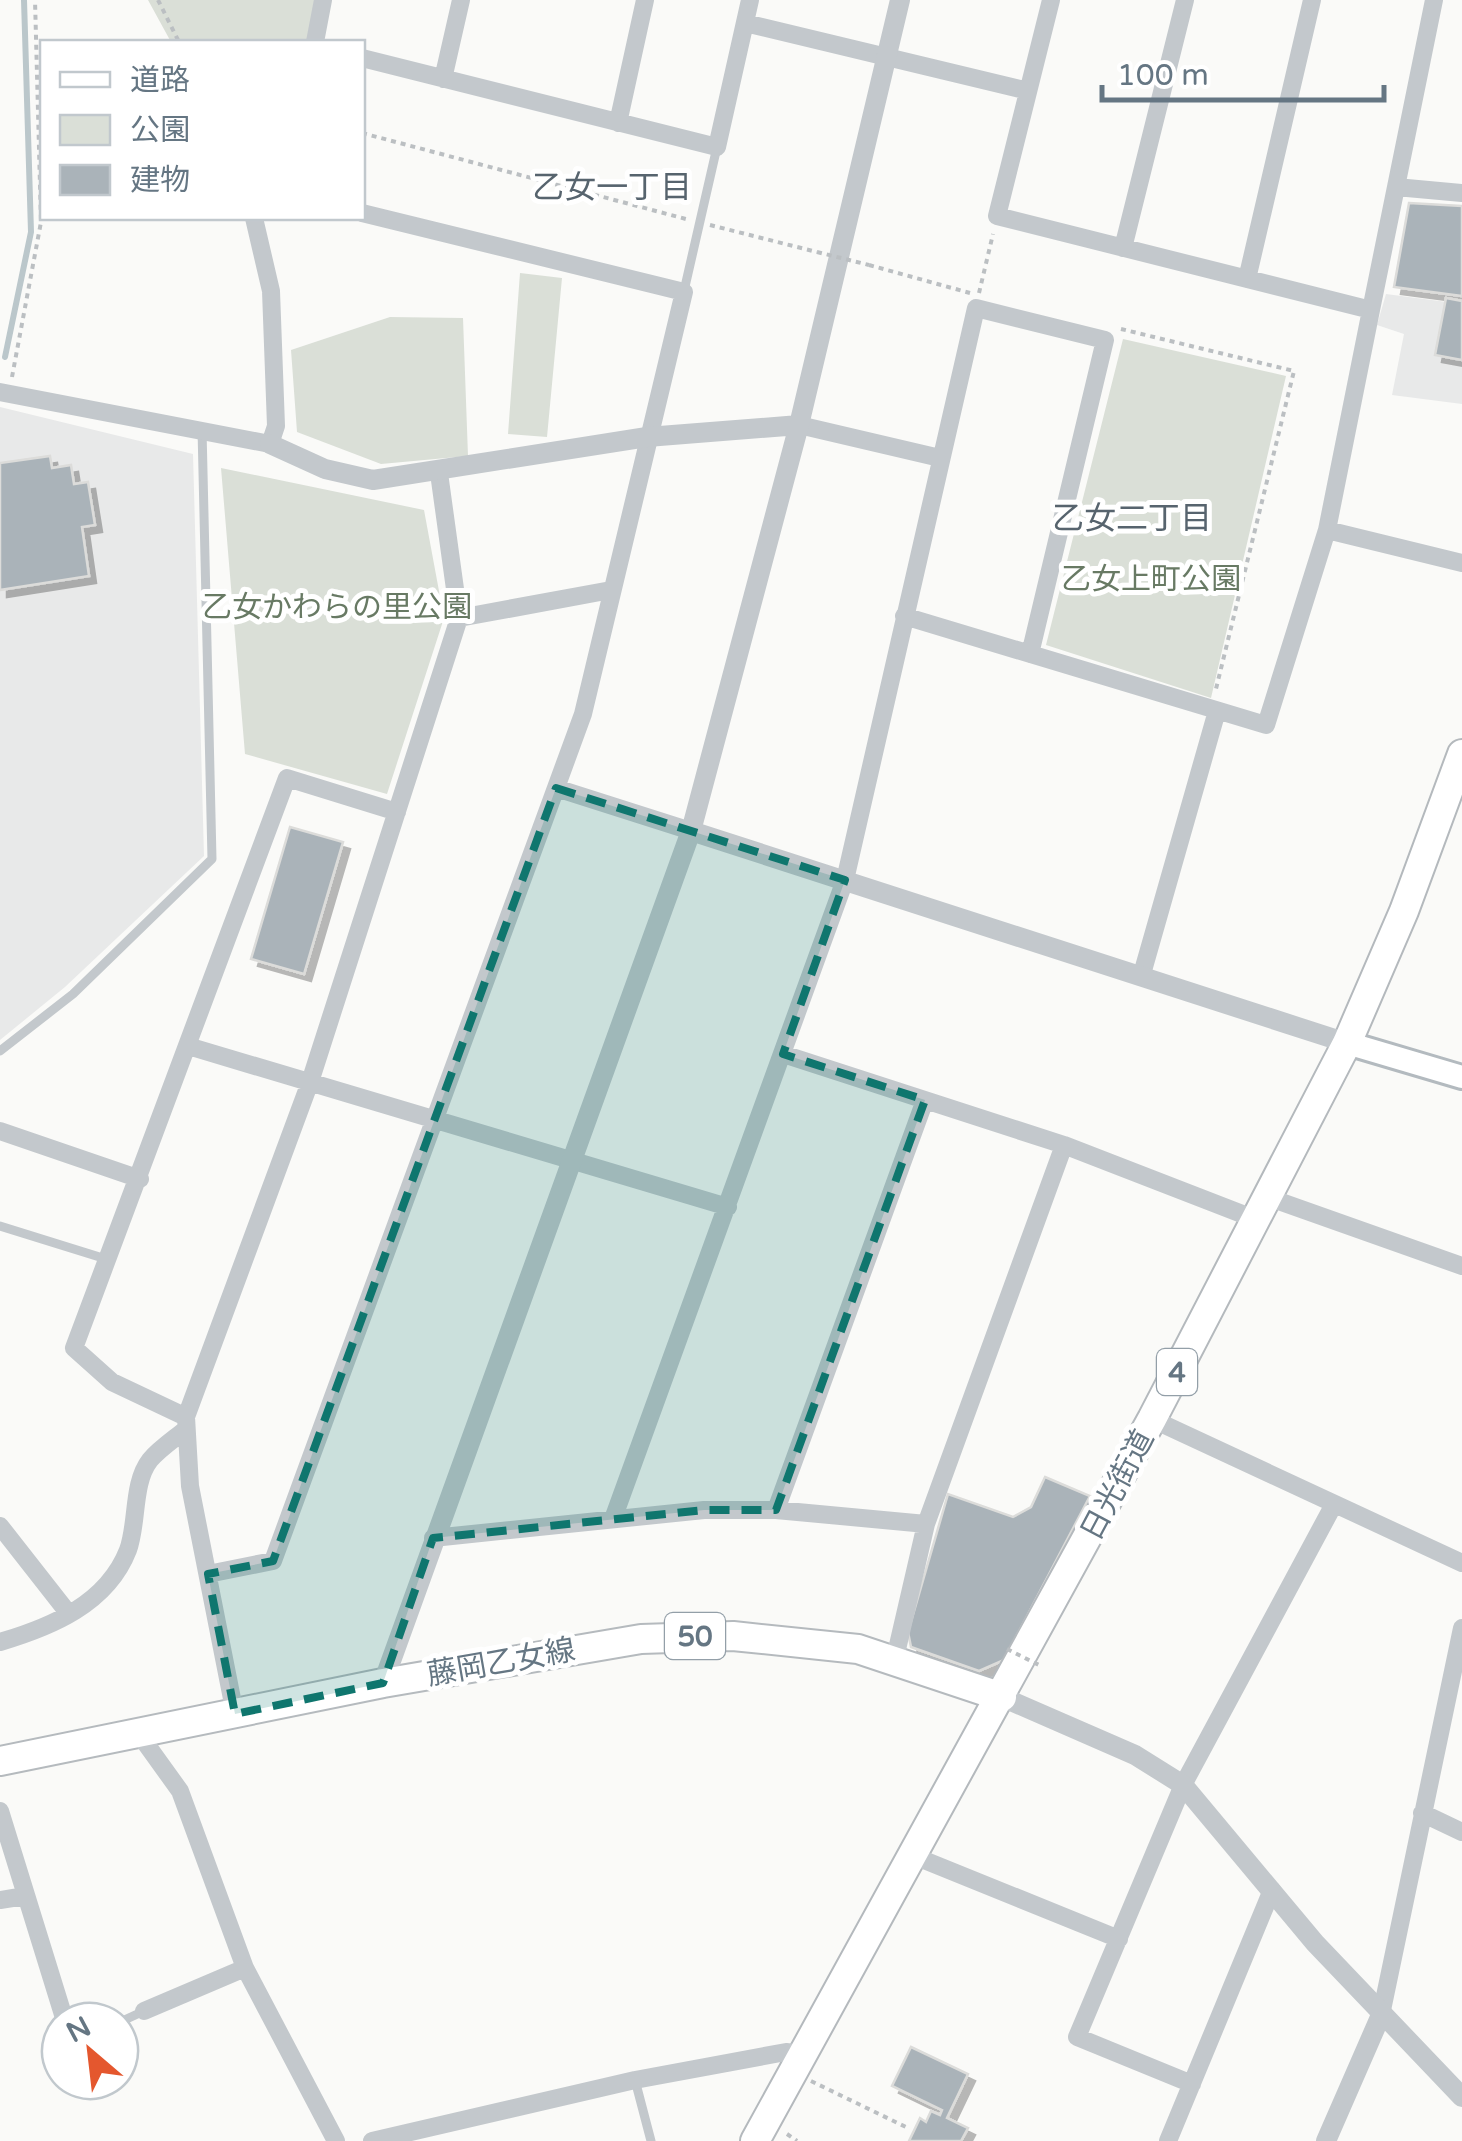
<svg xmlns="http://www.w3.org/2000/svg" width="1462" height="2141" viewBox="0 0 1462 2141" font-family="'Varela Round','Noto Sans JP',sans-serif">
	<defs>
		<filter id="shadow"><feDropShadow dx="7" dy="7" stdDeviation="0" flood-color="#0004"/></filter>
	</defs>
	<rect width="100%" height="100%" fill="#fafaf8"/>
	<path fill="#e8e9e9" d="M1386,294L1462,304V404L1392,395L1404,334L1377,325Z
		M0,407L193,454L204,856L65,987L0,1040Z"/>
	<path fill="#dadfd7" d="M148,0H317L309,42H171Z
		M520,273L562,278L547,437L508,434Z
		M390,317L463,318L468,456L381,464L297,432L291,350Z
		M1123,339L1286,376L1211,698L1046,645Z
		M221,468L424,510L444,618L387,794L245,754Z"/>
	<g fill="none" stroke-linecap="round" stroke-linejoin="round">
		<path stroke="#bbc7cb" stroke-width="6" d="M5,357L31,232L24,0"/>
	</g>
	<path fill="#aab3b9" stroke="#dcdcda" stroke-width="2.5" filter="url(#shadow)" d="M1409,203L1462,206V296L1394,287Z
		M1446,298L1462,301V360L1435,355Z
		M50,456L52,468L71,465L74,484L88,482L95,525L82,527L89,576L0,590V463Z
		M290,827L343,842L304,974L251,959Z
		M1045,1477L1090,1496L1004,1660L979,1671L911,1647L908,1632L948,1494L1013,1517L1031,1507Z
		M911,2047L968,2074L947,2118L968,2128L961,2141H909L920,2118L926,2122L931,2111L940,2115L942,2110L892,2086Z"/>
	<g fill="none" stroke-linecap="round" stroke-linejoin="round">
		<defs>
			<path id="secondary" d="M1347,1043L1462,1077"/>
			<path id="primary" d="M0,1761L383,1683L641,1639L733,1636L858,1649L1002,1697"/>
			<path id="trunk" d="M755,2141L1152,1419L1347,1043L1404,911L1462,754"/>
		</defs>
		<use href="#secondary" stroke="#b3babf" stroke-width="28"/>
		<use href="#primary" stroke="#b5babe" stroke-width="32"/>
		<use href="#trunk" stroke="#b4b9bd" stroke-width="32"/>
		<path stroke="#bbbfc2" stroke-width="4" stroke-dasharray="5 5" stroke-linecap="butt" d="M158,0L179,42
			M362,133L686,219
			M710,225L817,252
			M869,265L970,293
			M979,293L993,234
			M1121,329L1294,371L1215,693
			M12,377L41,222L35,0
			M811,2081L910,2129
			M787,2134L797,2141"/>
		<path stroke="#c3c8cc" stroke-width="9" d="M684,291L717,147
			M0,1051L73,994L212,859L202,429
			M0,1226L106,1259
			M120,2022L144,2011
			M635,2080L651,2141"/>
		<path stroke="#c3c8cc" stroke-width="18" d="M745,23L1028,91
			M315,42L323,0
			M362,58L717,147L750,0
			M443,79L461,0
			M618,123L645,0
			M1396,187L1462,193
			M1123,248L1185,0
			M1247,279L1312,0
			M1371,310L1434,0
			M0,392L270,444L276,426L271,291L254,218
			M799,425L940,458
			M1327,530L1462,563
			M904,616L1266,725L1327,530L1371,310L997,216L1051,0
			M459,618L611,590
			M556,788L691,831
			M1142,974L1217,711
			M188,1046L728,1207
			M783,1054L1064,1145L1255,1219
			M0,1131L140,1179
			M1267,1197L1462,1266
			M186,1417L112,1382L74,1348L287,778L397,812
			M1152,1419L1462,1563
			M776,1510L925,1100
			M613,1519L845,880L976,308L1105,340L1030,654
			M0,1526L69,1614
			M433,1538L704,1510H776L926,1524
			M208,1574L273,1561L583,714L684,292L362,213
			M0,1642C51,1627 107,1604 128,1550C138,1523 132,1483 150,1460C159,1449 174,1439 185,1430
			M895,1658L926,1524L1064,1145
			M235,1714L190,1486L186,1417L310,1082L459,618L439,473
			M139,1734L180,1791L245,1968L336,2141
			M0,1811L65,2021
			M1422,1813L1462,1832
			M914,1856L1119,1939
			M0,1900L25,1896
			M144,2011L245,1968
			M1381,2015L1462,1628
			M1192,2084L1077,2037L1183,1785L1333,1506
			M372,2141L635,2080L786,2052L803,2054
			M1168,2141L1272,1890"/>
		<path stroke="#c3c8cc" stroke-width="20" d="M270,444L325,469L373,480L647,437L799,425
			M691,831L1347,1043
			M383,1683L691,831L799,425L900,0
			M1002,1697L1135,1755L1183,1785L1315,1943L1462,2097
			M1326,2141L1381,2015"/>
		<use href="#secondary" stroke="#fff" stroke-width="22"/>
		<use href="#primary" stroke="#fff" stroke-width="28"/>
		<use href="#trunk" stroke="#fff" stroke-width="28"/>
		<path stroke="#bbbfc2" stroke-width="4" stroke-dasharray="5 5" stroke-linecap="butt" d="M817,252L869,265
			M1007,1649L1039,1665"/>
	</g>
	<path fill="#0f766e" fill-opacity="0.2" stroke="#0f766e" stroke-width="8" stroke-dasharray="20 12" stroke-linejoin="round" d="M556,788L845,880L783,1054L925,1100L776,1510H704L433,1538L383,1683L235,1714L208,1574L273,1561Z"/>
	<g text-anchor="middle" stroke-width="10" stroke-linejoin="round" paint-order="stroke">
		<g fill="#fff" stroke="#939fa8" stroke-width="2.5">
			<rect x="1157" y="1349" width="40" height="46" rx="8"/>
			<rect x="665" y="1613" width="60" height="46" rx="8"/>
		</g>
		<g font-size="28" font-weight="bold" fill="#657683">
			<text x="1177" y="1382">4</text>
			<text x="695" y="1646">50</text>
		</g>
		<g font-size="30" fill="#687a64" stroke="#fff">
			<text x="1151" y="589">乙女上町公園</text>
			<text x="337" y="617">乙女かわらの里公園</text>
		</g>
		<g font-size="30" fill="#657683" stroke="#fff">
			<text transform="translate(1117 1485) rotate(-62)" y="10">日光街道</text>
			<text transform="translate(501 1662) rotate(-10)" y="10">藤岡乙女線</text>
		</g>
		<g font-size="32" fill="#57646e" stroke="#fff">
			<text x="612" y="198">乙女一丁目</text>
			<text x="1132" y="529">乙女二丁目</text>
		</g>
	</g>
	<rect x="40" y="40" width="325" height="180" fill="#ffffff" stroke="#c1c8cd" stroke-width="2.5"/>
	<rect x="60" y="72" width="50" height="15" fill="#ffffff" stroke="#c1c8cd" stroke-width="2.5"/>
	<text x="130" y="90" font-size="30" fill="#657683">道路</text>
	<rect x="60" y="115" width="50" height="30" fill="#dadfd7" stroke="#c1c8cd" stroke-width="2.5"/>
	<text x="130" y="140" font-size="30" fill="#657683">公園</text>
	<rect x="60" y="165" width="50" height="30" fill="#aab3b9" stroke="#c1c8cd" stroke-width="2.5"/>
	<text x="130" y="190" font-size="30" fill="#657683">建物</text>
	<g transform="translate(90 2051) rotate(332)"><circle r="48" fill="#ffffff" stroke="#c1c8cd" stroke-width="2.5"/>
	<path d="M0-8L18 38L0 25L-18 38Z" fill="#e4572e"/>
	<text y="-15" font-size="28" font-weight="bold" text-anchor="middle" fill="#657683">N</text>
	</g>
	<path d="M1102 85v15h282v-15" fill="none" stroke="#657683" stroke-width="5"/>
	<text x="1117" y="85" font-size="30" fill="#657683" stroke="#ffffff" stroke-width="8" paint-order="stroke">100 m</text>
</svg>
